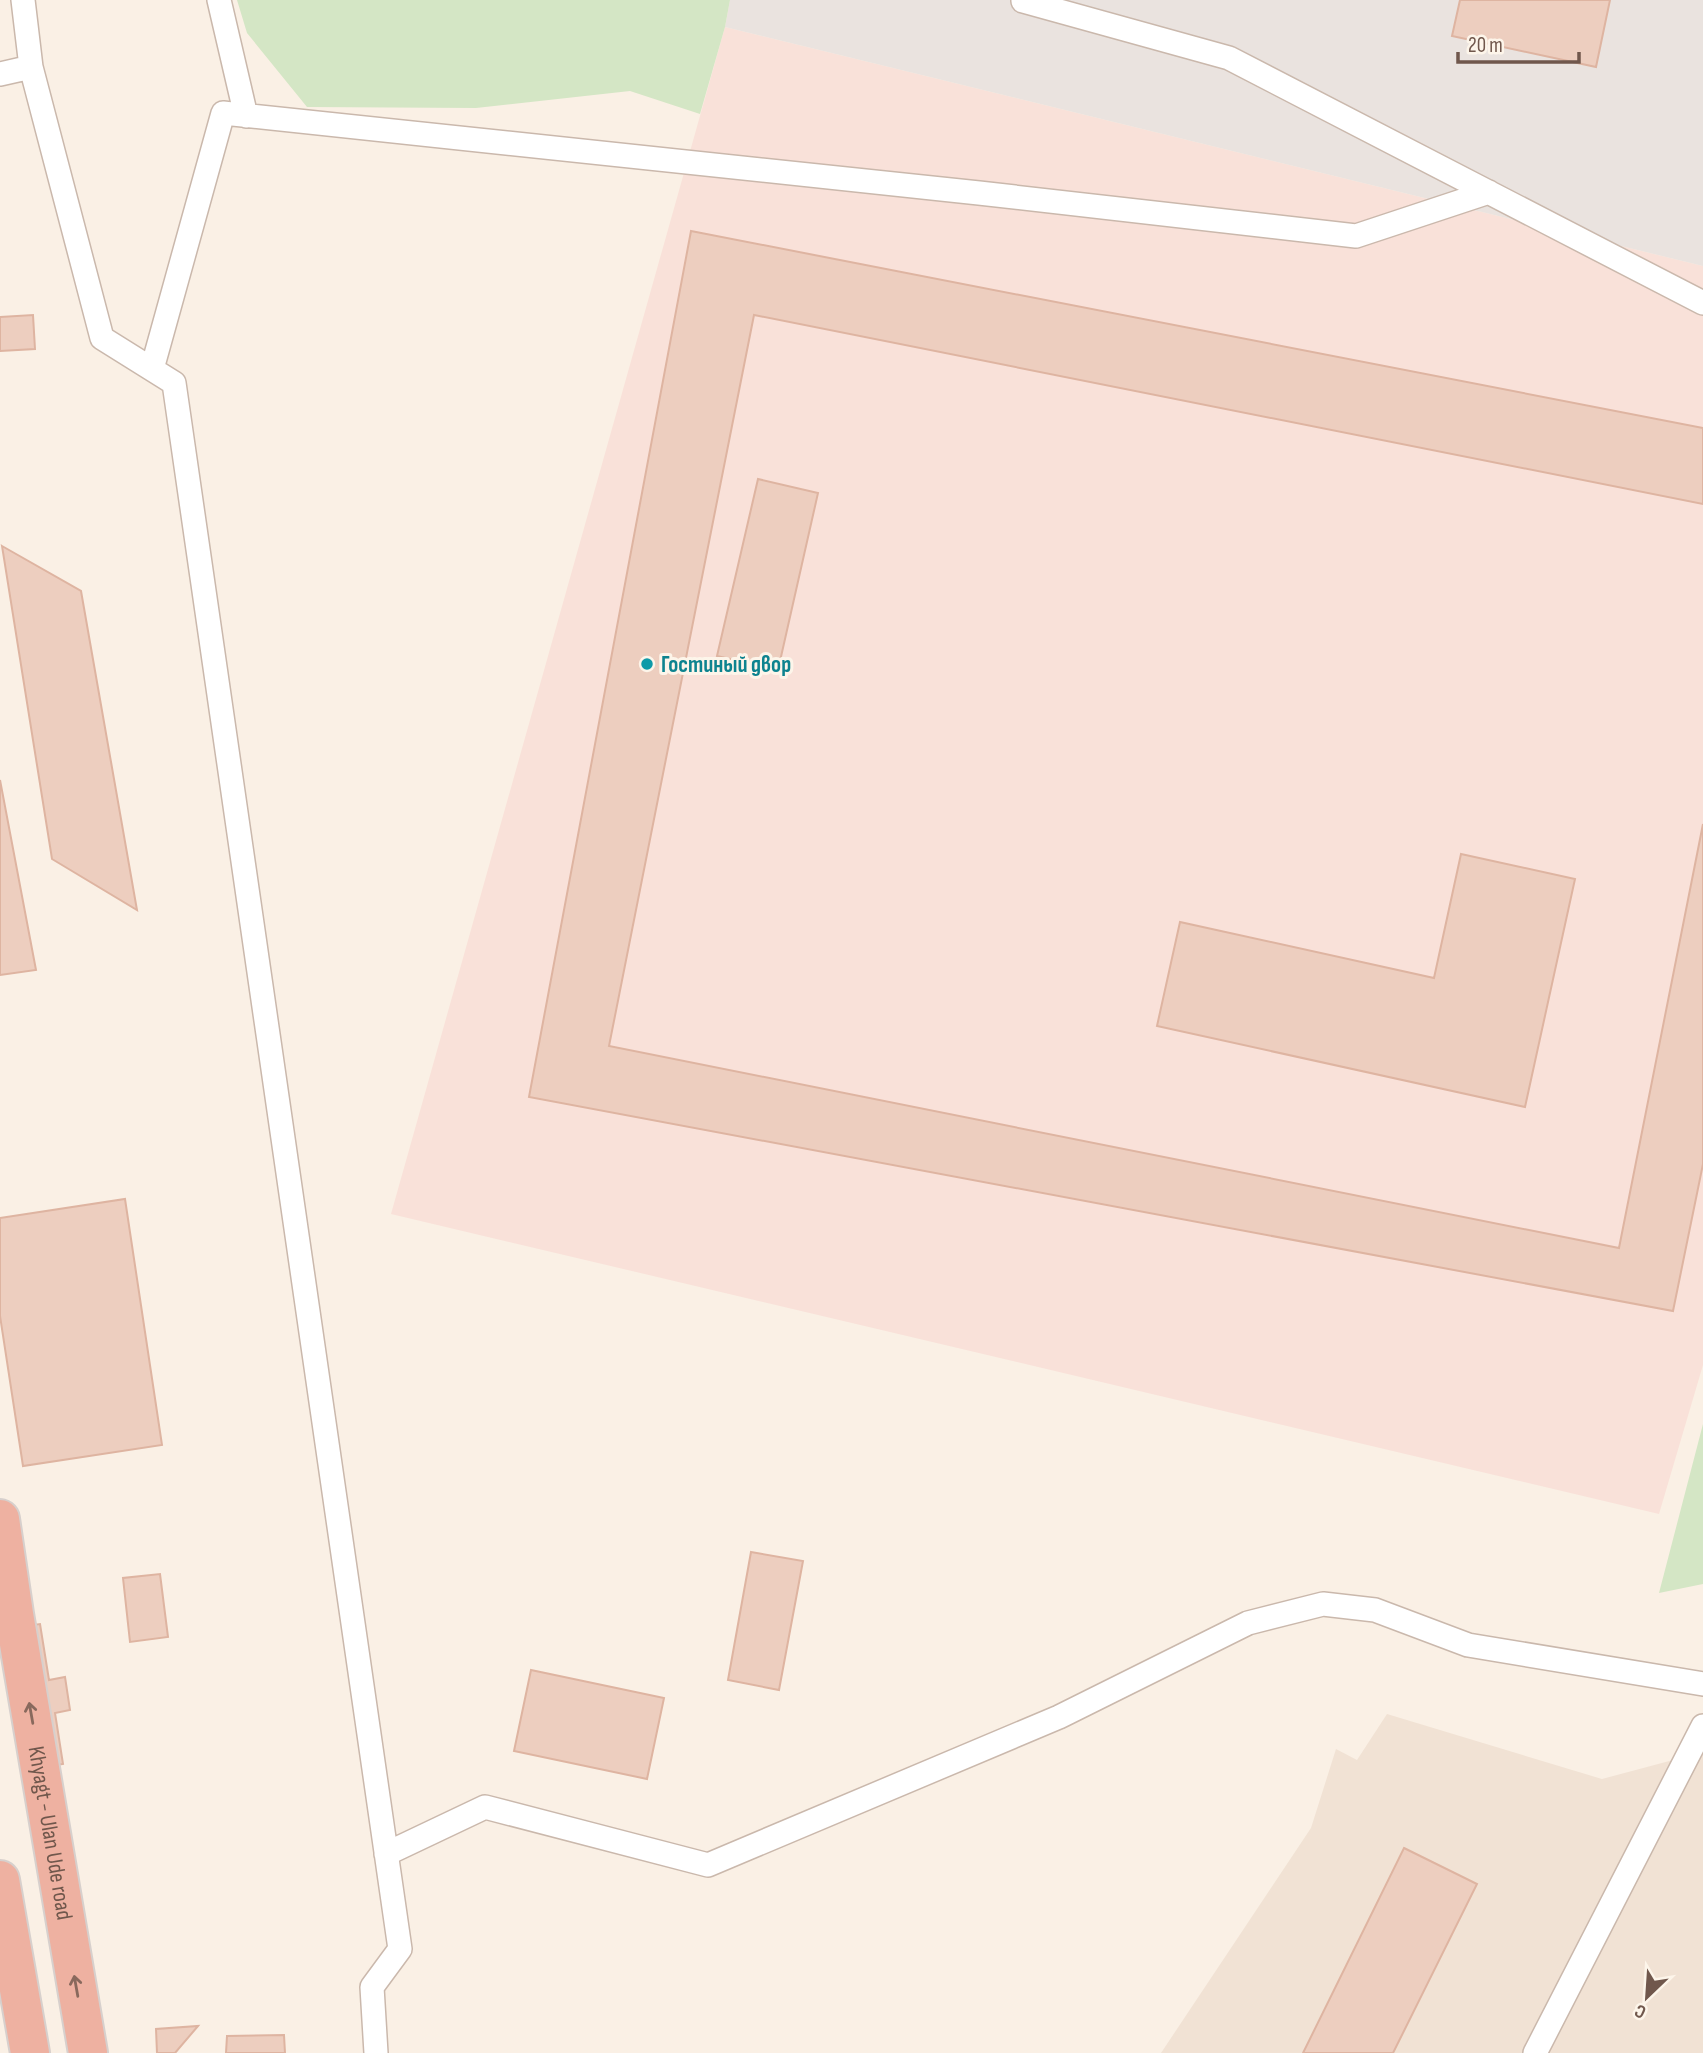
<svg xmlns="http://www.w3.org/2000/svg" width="1703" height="2053" viewBox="0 0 1703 2053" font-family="'Sofia Sans Condensed',sans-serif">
	<rect width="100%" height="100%" fill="#faf0e5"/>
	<path fill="#f1e2d4" d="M1387,1714L1602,1779L1703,1752V2053H1161L1311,1828L1336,1749L1357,1760Z"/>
	<path fill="#f9e1d9" d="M725,27L1703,266V1365L1659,1514L391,1214Z"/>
	<path fill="#eae3df" d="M730,0H1703V266L725,27Z"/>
	<path fill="#d4e6c5" d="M237,0H730L725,27L700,114L630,91L476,108L307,107L247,33Z
		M1703,1424V1584L1659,1593Z"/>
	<path fill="#edcebf" stroke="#deb4a1" stroke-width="2" d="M1460,0H1610L1596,67L1452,36Z
		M691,231L1703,428V504L754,315L609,1046L1619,1248L1703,824V1164L1673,1311L529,1097Z
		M33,315L35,349L0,351V317Z
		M758,479L818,493L778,670L717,656Z
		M2,546L81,591L137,910L52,859Z
		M0,780L36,970L0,975Z
		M1461,854L1575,879L1525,1107L1157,1026L1180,922L1434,978Z
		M125,1199L162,1445L23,1466L0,1316V1218Z
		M751,1552L803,1561L779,1690L728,1680Z
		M160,1574L168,1637L130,1642L123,1578Z
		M40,1624L49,1680L65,1677L70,1710L55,1713L63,1764L31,1769L9,1628Z
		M531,1670L664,1698L647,1779L514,1751Z
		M1404,1848L1477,1884L1393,2053H1303Z
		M198,2026L175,2053H157L156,2029Z
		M284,2035L285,2053H226L227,2036Z"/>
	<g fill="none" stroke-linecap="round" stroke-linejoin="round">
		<defs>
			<path id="lane" d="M23,0L31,67L102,338L174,383L400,1949L372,1987L376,2053
				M219,0L246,116
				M1023,1L1229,58L1703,303
				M0,74L31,67
				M152,369L223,113L979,193L1356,236L1489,192
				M386,1854L485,1807L708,1865L1059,1717L1248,1623L1323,1604L1375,1610L1468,1645L1703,1684
				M1535,2053L1703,1726"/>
			<g id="highway">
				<path id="s1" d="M0,1519L14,1614L88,2053"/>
				<path d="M0,1880L30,2053"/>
			</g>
		</defs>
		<use href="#lane" stroke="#cab8ac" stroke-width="26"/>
		<use href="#highway" stroke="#d7d0cd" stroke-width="42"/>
		<use href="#lane" stroke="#fff" stroke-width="23"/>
		<use href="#highway" stroke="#eeb1a1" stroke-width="38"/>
	</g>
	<defs><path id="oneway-shaft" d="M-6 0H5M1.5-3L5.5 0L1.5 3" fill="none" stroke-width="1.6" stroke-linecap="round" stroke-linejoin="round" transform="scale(1.75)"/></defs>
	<g stroke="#89695d">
		<use href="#oneway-shaft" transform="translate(31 1713) rotate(-100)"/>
		<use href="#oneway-shaft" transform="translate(76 1986) rotate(-100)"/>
	</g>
	<circle fill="#0f9aa8" stroke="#fdf5ea" stroke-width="2.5" cx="647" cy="664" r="7"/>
	<g text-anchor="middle" stroke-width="6" stroke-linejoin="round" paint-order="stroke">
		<g font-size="23" font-weight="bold" fill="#0d838f" stroke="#fdf5ea" text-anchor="start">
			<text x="661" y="672">Гостиный двор</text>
		</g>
		<g font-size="23" fill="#70574c" stroke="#fdf5ea">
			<text dy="8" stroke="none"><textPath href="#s1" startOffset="318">Khyagt - Ulan Ude road</textPath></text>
		</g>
	</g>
	<g transform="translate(1647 1997) rotate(205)" stroke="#fdf5ea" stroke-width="5" paint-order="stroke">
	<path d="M0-5L12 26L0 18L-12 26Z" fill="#70574c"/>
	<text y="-10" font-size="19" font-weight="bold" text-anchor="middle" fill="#70574c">С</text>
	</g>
	<path d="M1458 52v10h121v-10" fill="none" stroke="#70574c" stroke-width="3.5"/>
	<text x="1468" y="52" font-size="21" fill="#70574c" stroke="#fdf5ea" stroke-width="5" paint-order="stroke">20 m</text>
</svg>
